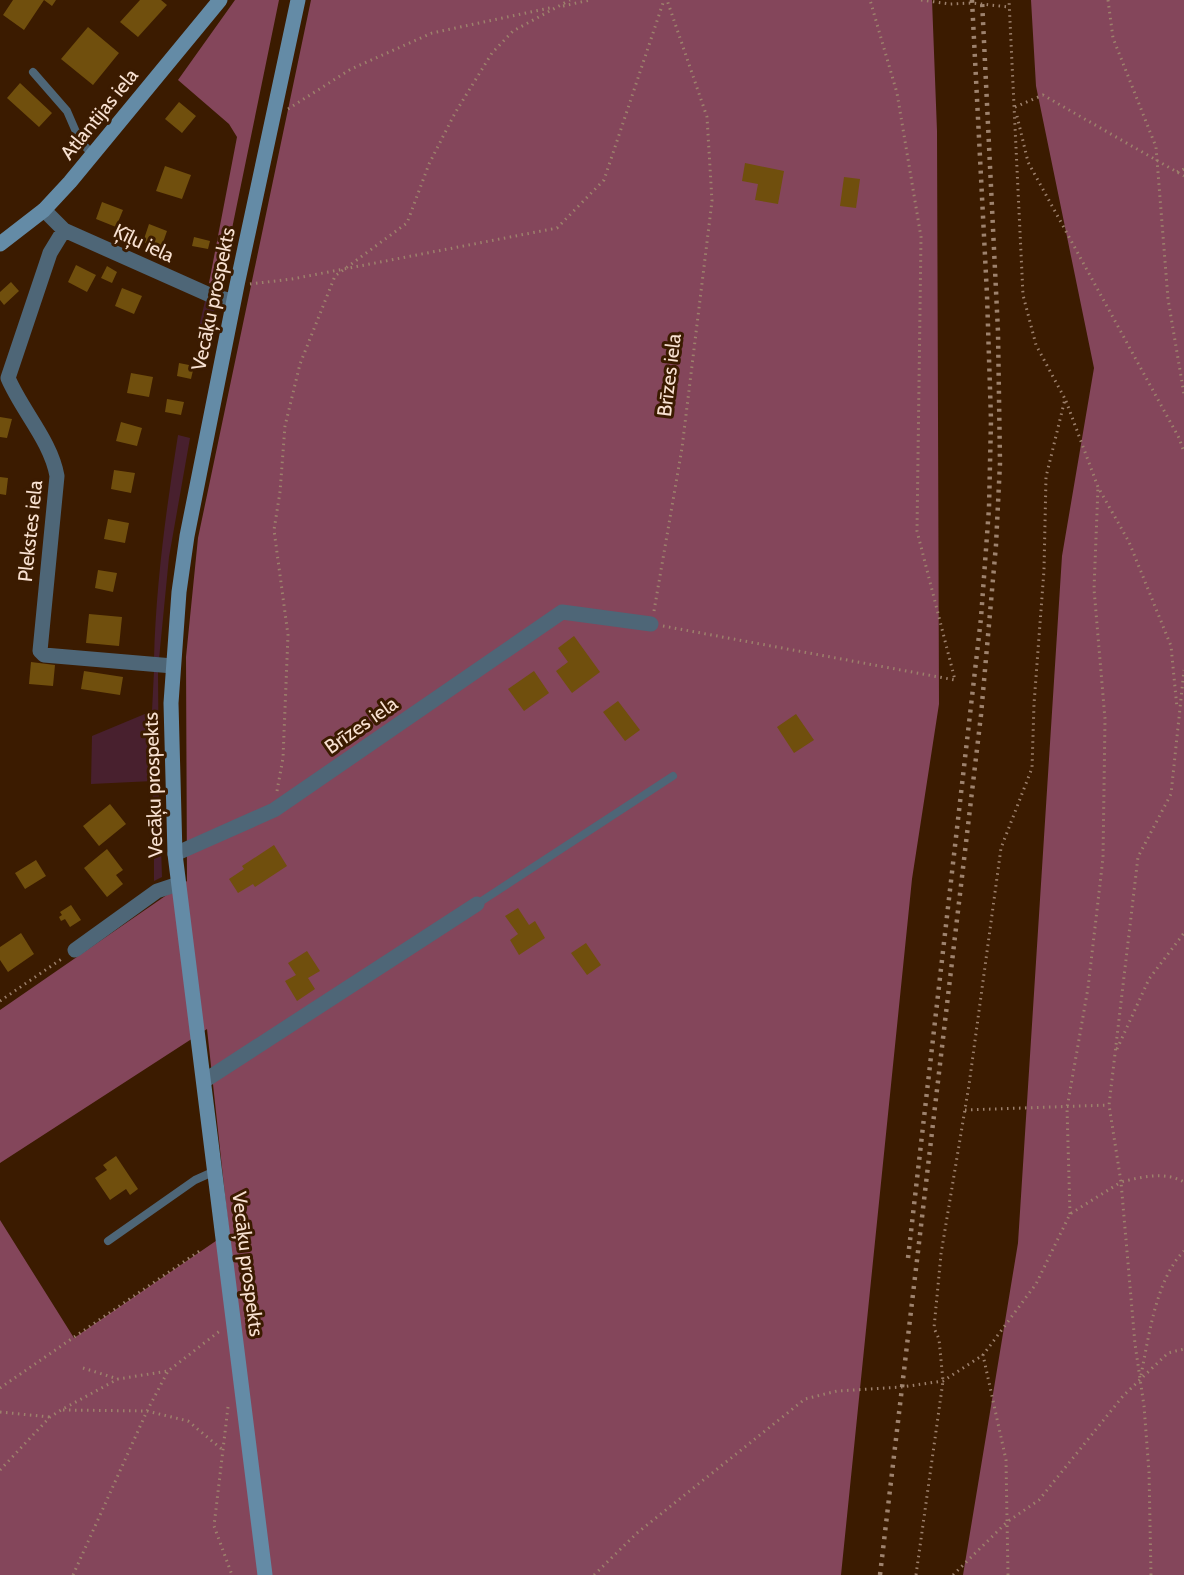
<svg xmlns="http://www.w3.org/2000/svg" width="1184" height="1575" viewBox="0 0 1184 1575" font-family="Cabin,sans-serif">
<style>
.green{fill:#48202e}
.forest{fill:#84465b}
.building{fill:#704f0d}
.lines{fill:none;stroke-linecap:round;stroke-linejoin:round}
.path{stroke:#9d816c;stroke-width:3;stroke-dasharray:1.5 4.5;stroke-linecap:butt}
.lane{stroke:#4e6677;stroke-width:8}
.street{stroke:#4e6677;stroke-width:15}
.secondary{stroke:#648ba6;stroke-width:15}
.rail{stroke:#9e836e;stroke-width:4.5;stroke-dasharray:3 6;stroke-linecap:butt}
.labels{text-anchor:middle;stroke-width:6;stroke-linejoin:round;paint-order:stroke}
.street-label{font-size:20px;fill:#f8e1d1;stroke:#3b1b00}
</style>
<rect width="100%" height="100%" fill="#3b1b00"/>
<path class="green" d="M205,301L216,303L207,342L196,340Z
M178,435L190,438L169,557L159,659H154C156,584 166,510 178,435Z
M154,671H158L159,799H153V781L91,784L92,736L152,711Z
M154,815H160L162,877L154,881Z"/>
<path class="forest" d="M235,0H279L220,287L209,283L237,137L229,124L178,80Z
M311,0H932L937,131L939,704L912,879L841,1575H0V1220L74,1338L229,1232L207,1029L0,1163V1010L187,881L186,657L198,538Z
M1031,0H1184V1575H963L1018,1243L1062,556L1094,368L1036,86Z"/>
<path class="building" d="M13,0H56L52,6L44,0L24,30L3,15Z
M140,0H161L167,5L138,37L120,22Z
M88,27L119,53L93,85L61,59Z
M20,83L52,113L39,127L7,98Z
M179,102L196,116L182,133L165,119Z
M745,163L784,171L778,204L755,200L758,184L742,181Z
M165,166L191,175L182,199L156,191Z
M844,177L860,179L856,208L840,206Z
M102,202L123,210L116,227L96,219Z
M149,224L167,231L161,248L143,242Z
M194,237L210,241L208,249L192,246Z
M76,265L96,275L87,292L68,282Z
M107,266L117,272L112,283L101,278Z
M11,282L19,291L4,305L0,300V292Z
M122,288L142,296L134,314L115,306Z
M179,363L194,366L191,379L177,376Z
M131,373L153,377L149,397L127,393Z
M167,399L184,402L181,415L165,412Z
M0,417L12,419L7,438L0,437Z
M121,422L142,428L137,446L116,441Z
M114,470L135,473L131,493L111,489Z
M0,477L8,478L6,495L0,494Z
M108,519L129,523L125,543L104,539Z
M98,570L117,573L113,592L95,588Z
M89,614L122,617L119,646L86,643Z
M574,636L600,672L572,693L556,671L568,662L558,648Z
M31,662L55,665L53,686L29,684Z
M84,671L123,677L120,695L81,689Z
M534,671L549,693L524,711L508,689Z
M618,701L640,730L625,741L603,712Z
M796,714L814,740L794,753L777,727Z
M110,804L126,824L99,846L83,826Z
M274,845L287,866L255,887L253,884L238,893L229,879L244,869L242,866Z
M107,849L123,870L116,875L123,884L107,897L84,868Z
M36,860L46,876L25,889L15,873Z
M71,905L81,920L70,927L65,919L61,921L59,917L62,915L60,912Z
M518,908L529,925L535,921L545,938L519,955L510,940L518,934L505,916Z
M21,933L34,954L8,972L0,960V947Z
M586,943L601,965L587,975L571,953Z
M307,951L320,971L308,978L315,989L297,1001L285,981L296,975L288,963Z
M116,1156L138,1189L130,1195L126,1189L110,1200L95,1178L107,1170L103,1165Z"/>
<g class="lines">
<path class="path" d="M921,0L950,4L972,3L1009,7
M1108,0L1113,38L1156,147L1168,299L1184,394
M563,6L590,0
M1015,107L1043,95L1184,176
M288,109L351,69L432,33L554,7
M1017,116L1028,162L1179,438L1184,452
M1177,172L1184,169
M250,284L292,279L557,228L604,180L664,0
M1066,401L1098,487L1129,542L1171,646L1177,708
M654,611L682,448L712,201L707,117L667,0
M663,626L955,680L917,531L921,237L897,93L870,0
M277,791L283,758L288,635L274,530L280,492L285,426L300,364L335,276L407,223L429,164L455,113L492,53L513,31L570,0
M0,1001L63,958
M1117,1049L1149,979L1184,933
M965,1110L1109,1105
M1070,1214L1067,1108L1088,988L1103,858L1105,719L1094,589L1098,487
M83,1368L118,1379
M1141,1375C1149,1336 1156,1279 1184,1251
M0,1388L201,1250
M228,1407L214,1526L232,1575
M63,1410L147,1411L188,1421L224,1451
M0,1412L50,1417
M0,1470L50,1417L61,1410L118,1379L168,1371L221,1330
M73,1575L147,1411L168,1371
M594,1575L637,1533L805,1399L837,1391L902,1387L943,1381L983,1355
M916,1575L943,1381L939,1339L934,1328L941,1254L969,1085L1001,848L1032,768L1034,704L1044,570L1046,477L1065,399L1036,345L1023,295L1009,0
M953,1575L1007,1522L1039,1500L1123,1396L1168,1353L1184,1349
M1008,1575L1006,1460L983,1355L1036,1284L1070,1214L1121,1182L1109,1105L1138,857L1171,794L1184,670
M1151,1575L1149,1472L1144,1406L1135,1344L1121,1182C1141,1177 1165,1171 1184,1182"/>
<path class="lane" d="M33,72L67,111L80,141L93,155
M477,904L673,776
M108,1241L195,1180L215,1171"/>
<path class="street" d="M44,210L64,230L212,296L233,301
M64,230L50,253L8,378C22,411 51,441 57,476L40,651L44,655L173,666
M175,854L274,810L562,612L651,624
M75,950L157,891L178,884
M204,1081L477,904"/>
<path class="secondary" d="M0,244L44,210L70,182L220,0
M265,1575L175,854L171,703L179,592L187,536L237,285L298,0"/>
<path class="rail" d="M908,1258L981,618L989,508L991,420L987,295L972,0
M880,1575L981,715L996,545L1000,463L998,332L982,0"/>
</g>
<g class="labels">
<g class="street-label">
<text transform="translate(99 114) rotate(-51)" y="7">Atlantijas iela</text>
<text transform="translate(144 243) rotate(25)" y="7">Ķīļu iela</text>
<text transform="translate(213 299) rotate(-78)" y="7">Vecāķu prospekts</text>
<text transform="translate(669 375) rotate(-83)" y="7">Brīzes iela</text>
<text transform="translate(30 531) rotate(-84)" y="7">Plekstes iela</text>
<text transform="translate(361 725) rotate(-35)" y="7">Brīzes iela</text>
<text transform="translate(153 785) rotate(-92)" y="7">Vecāķu prospekts</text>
<text transform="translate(248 1264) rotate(83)" y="7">Vecāķu prospekts</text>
</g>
</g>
</svg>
